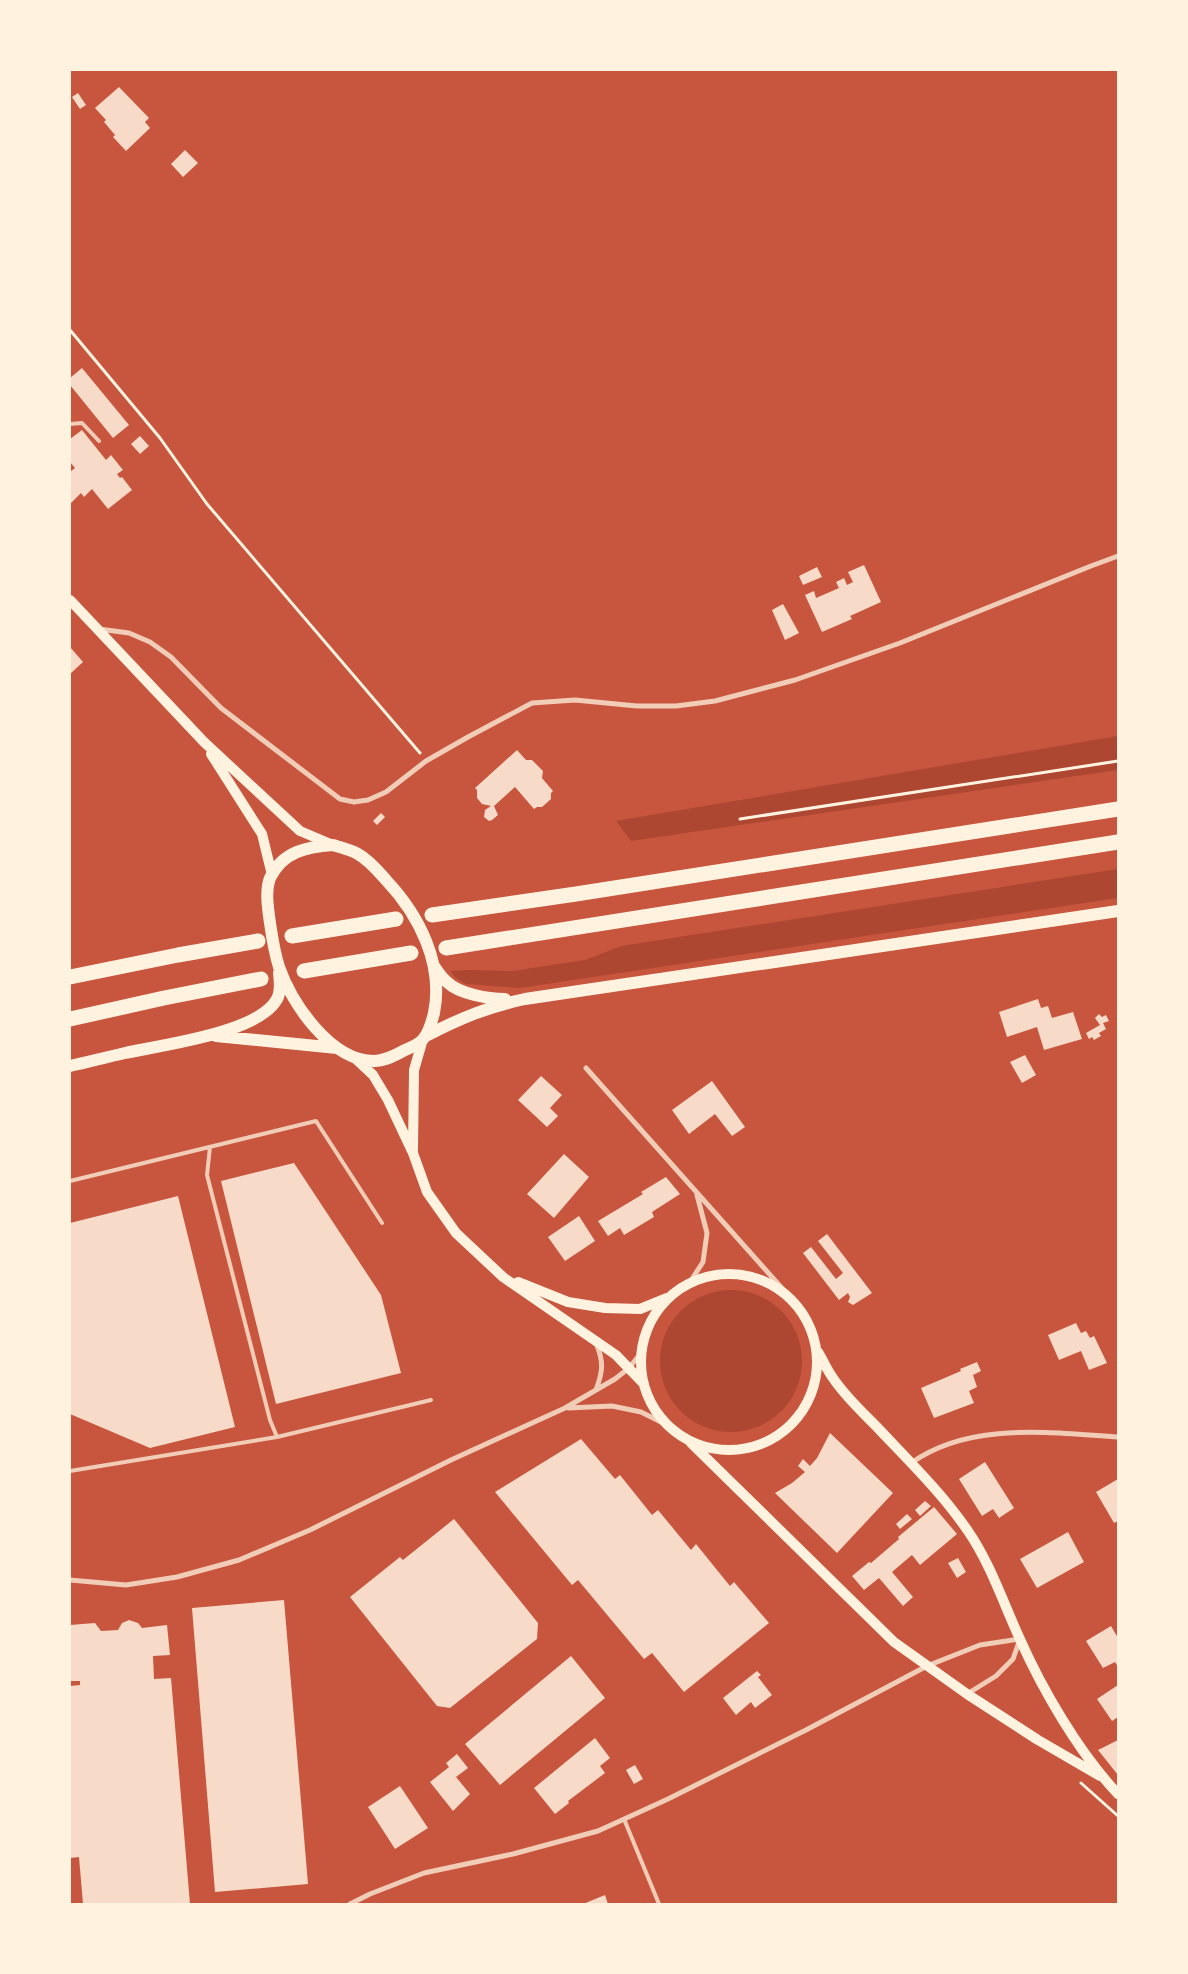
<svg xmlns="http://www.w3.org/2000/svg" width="1188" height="1974" viewBox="0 0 1188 1974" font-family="Raleway,sans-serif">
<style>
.green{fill:#ae4732}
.building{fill:#f7dbc8}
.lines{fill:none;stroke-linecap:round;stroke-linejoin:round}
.path{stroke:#fff3e0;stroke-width:3}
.service{stroke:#f1ccb7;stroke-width:4}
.minor{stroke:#f1ccb7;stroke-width:5}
.secondary{stroke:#fff3e0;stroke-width:10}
.primary{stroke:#fff3e0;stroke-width:12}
.motorway{stroke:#fff3e0;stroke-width:15}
</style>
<rect width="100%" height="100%" fill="#c8553d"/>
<path class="green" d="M1118,736V770L631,841L616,821Z
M1118,869V898L520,988L466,984L456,978L450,971L468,970L513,971L585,960L621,946Z
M660 1361a71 71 0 1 1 142 0a71 71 0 1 1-142 0Z"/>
<path class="building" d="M119,87L149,118L145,122L150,128L126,151L113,137L115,135L104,122L106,120L95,108Z
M78,93L86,105L80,109L72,97Z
M185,150L198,163L183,177L171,164Z
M82,368L129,425L113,438L70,385V378Z
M82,430L106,460L111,455L123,470L117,474L120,478L122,477L132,490L108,509L92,489L84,497L81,493L70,504V472L75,468L70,462V439Z
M140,436L149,446L140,454L131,444Z
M864,565L881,602L850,616L852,619L822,632L805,595L814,591L816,598L839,588L836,582L844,578L847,585L853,582L848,572Z
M817,567L822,577L803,585L799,576Z
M783,604L799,633L785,640L772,610Z
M70,647L83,662L70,674Z
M517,750L526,760H532L543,771L542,778L553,791L551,793V799L542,807H537L534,809L515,787L494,806L498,815L492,820L489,821L484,817L485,810L491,806L482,804L477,798V790L475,788Z
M381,813L385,817L377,825L373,821Z
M1038,999L1041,1008L1048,1006L1052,1018L1073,1012L1082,1039L1044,1050L1037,1027L1007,1037L999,1012Z
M1099,1014L1102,1017L1106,1015L1109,1021L1103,1023L1106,1029L1099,1033L1101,1036L1094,1040L1092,1037L1089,1039L1086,1033L1100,1025L1095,1018Z
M1025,1055L1036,1075L1022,1083L1010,1062Z
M541,1076L562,1095L550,1108L558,1116L547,1127L518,1100Z
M712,1081L745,1127L732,1136L715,1114L689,1134L672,1110Z
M564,1154L589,1177L554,1218L527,1194Z
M294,1163L381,1295L401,1373L276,1404L221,1181Z
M666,1177L680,1194L652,1212L654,1217L624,1235L620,1228L608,1236L598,1221L643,1194L641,1192Z
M178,1196L235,1427L150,1448L70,1414V1223Z
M579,1216L595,1241L565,1261L548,1237Z
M827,1234L872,1293L853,1305L848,1302L850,1297L848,1293L839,1300L803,1253L811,1247L836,1279L843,1273L818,1241Z
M1076,1323L1081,1333L1086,1331L1090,1338L1094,1336L1107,1363L1089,1370L1081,1351L1059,1360L1048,1335Z
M977,1362L981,1371L973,1375L977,1387L969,1391L974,1403L934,1418L921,1388L961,1371L960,1369Z
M830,1433L893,1493L837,1553L775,1493L792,1483L805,1472L798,1466L803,1459L810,1466L817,1458Z
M581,1439L615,1479L620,1475L652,1515L658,1510L691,1550L696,1544L730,1586L734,1582L769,1623L684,1692L652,1653L644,1659L578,1580L572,1585L495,1492Z
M985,1462L1014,1508L999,1518L993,1509L982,1516L959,1479Z
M1118,1479V1521L1114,1523L1096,1492Z
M925,1501L931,1506L920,1516L915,1510Z
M934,1507L957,1534L920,1565L912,1555L892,1572L913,1597L903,1606L879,1578L864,1590L852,1576L869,1562L871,1563L899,1539L898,1537Z
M907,1514L912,1519L900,1529L896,1524Z
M454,1519L538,1623L537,1639L450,1708L437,1706L350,1597L400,1557L403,1560Z
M1068,1532L1084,1562L1037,1588L1020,1559Z
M958,1558L966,1572L957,1578L948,1563Z
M284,1600L308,1884L215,1892L192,1608Z
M129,1620L138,1623L142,1628L167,1625L170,1655L153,1656L154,1679L171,1678L190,1904H83L79,1857L70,1858V1686L80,1685V1681H70V1625L95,1623L101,1631L118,1630L122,1623Z
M1111,1626L1118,1638V1667L1115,1662L1103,1668L1086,1641Z
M571,1656L605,1698L500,1785L465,1744Z
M757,1671L761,1675L758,1677L772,1695L755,1708L751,1702L736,1715L723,1698Z
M1118,1685V1717L1112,1721L1097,1699Z
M595,1738L610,1758L600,1766L605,1773L568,1801L569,1803L555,1814L534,1788Z
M1118,1740V1775L1098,1750Z
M457,1754L468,1768L456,1777L470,1794L453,1811L430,1782L449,1767L446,1763Z
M635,1765L643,1779L634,1784L626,1770Z
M400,1786L428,1828L395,1849L368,1807Z
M605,1895L608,1904H583Z"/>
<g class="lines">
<path class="path" d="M70,330L160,438L207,504L420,753
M740,819L1118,761
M1081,1783L1118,1816"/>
<path class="service" d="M70,424L82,423L99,441
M210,1147L207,1175L270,1420L277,1437L431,1400
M70,1181L316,1121L382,1223
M70,1471L277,1437
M624,1819L659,1904"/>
<path class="minor" d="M99,629L129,633L150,642L171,657L221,708L340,799L354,802L368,800L386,792L426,761L468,737L532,703L575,700L637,706H676L715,701L795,680L900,643L1091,566L1118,556
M586,1068L788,1295
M690,1282L703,1262L707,1233L697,1195
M596,1343C604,1362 603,1371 596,1390
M568,1408L612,1406L641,1412L669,1426
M911,1463C970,1421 1050,1433 1118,1437
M70,1580L126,1585L177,1577L239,1560L310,1530L451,1460L565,1408L615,1379L629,1368L641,1353
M350,1904L370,1894L424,1873L513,1854L598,1831L668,1799L806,1730L927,1666L980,1645L1020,1639L1013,1659L996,1676L967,1694"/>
<path class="secondary" d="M70,600L204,742L300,831L333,845
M211,754L262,834L272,875
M356,1059L373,1075L388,1100L413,1153L427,1192L456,1233L503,1277L616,1355L644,1384
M413,1150L414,1070L423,1039
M641 1362a88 88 0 1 1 176 0a88 88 0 1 1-176 0Z
M518,1282L568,1302L605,1308L640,1309L667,1298
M818,1352C823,1360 827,1370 833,1378C845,1396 861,1411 876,1426C908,1460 942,1493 968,1531C990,1563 1003,1602 1019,1637C1042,1689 1079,1753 1118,1794
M691,1443L894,1642L967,1694L1038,1740L1100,1776"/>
<path class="primary" d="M333,845C342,848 351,850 358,854C369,860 378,871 386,880C419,915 444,964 434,1013C432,1021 429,1032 424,1038C420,1044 412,1047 405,1050C396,1055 385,1061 374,1061C331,1061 292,1004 279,967C275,954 272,937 270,923C268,909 265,891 270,878C283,851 307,847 333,845Z
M434,966C438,972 442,978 447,982C459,994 489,999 505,999
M216,1036L337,1048
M426,1036C461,1018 487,1007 525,999L1118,911
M70,1066C88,1062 107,1057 125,1053C161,1045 259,1033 277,999C281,992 280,981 279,973"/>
<path class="motorway" d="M432,915L576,894L1118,809
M292,936L396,919
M446,948L1118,842
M304,971L411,953
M70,977L178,955L258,941
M70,1019L164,998L261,979"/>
</g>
<rect width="1188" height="1974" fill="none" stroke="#fff3e0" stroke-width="142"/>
</svg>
